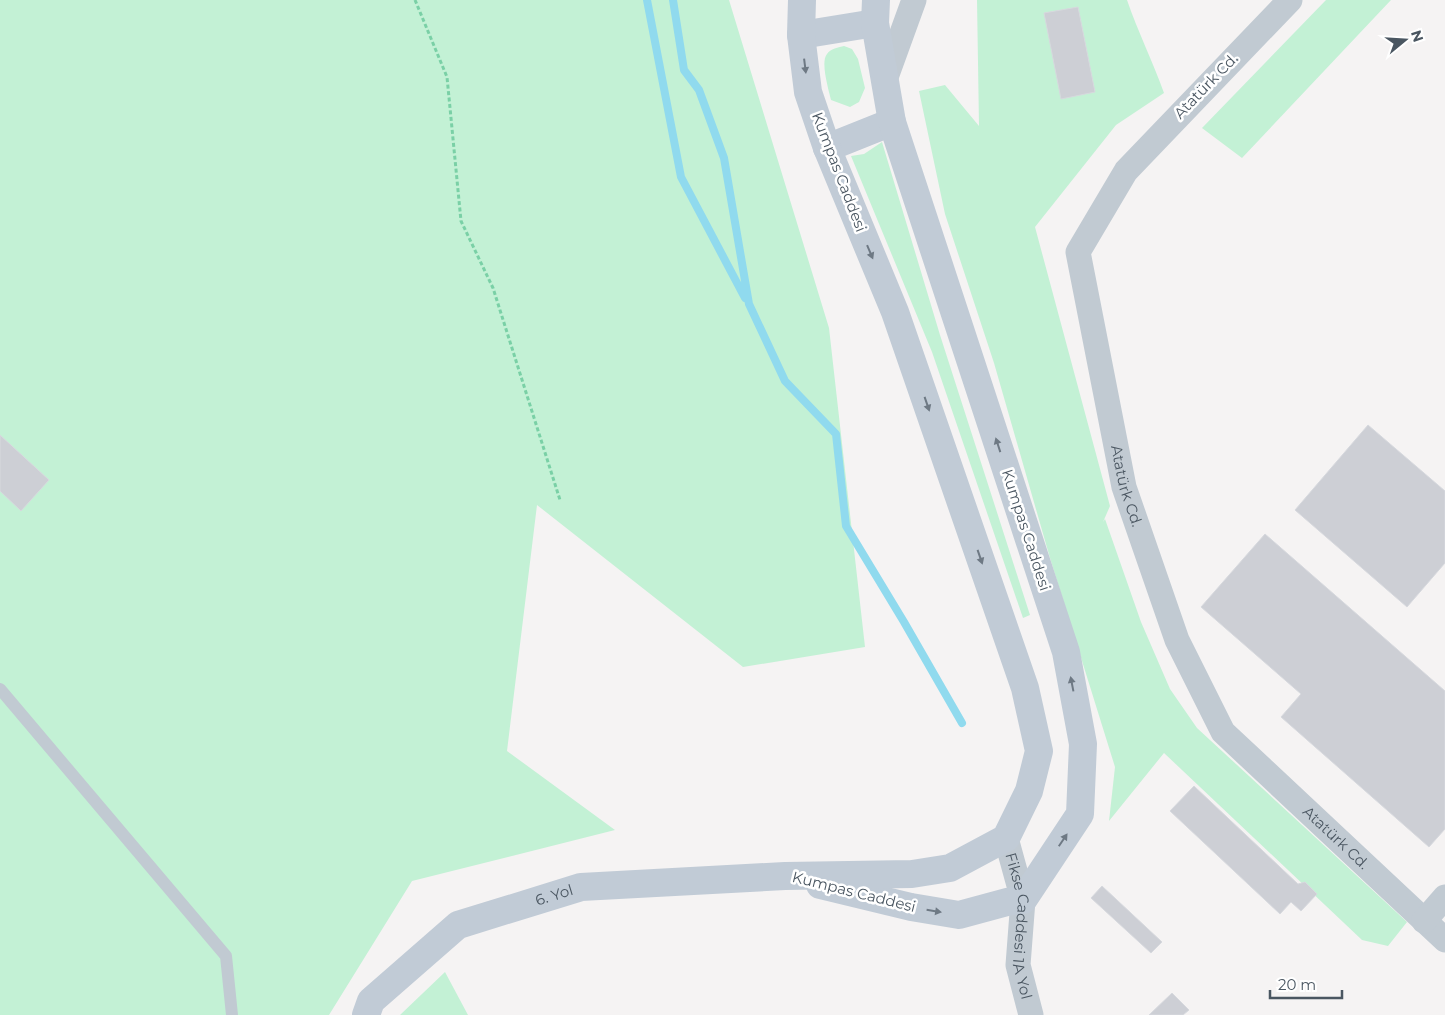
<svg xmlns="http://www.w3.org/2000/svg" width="1445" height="1015" viewBox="0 0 1445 1015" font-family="Montserrat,sans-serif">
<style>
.green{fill:#c3f1d5}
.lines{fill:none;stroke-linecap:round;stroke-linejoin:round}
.stream{stroke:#90daee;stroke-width:8}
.building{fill:#cdcfd5;stroke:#d7d9de}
.path{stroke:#7ad0a6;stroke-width:3;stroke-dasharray:4 2.5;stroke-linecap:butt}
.lane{stroke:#c1cad2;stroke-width:12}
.street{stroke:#c1cad2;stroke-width:25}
.secondary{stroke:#c1cbd6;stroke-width:28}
.oneway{fill:#6e7984}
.labels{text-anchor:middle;stroke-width:5;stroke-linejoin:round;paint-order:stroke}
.street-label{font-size:15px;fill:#4a5661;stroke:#fff}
</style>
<rect width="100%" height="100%" fill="#f5f3f3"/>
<path class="green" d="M0,0H729L829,328L865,647L743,667L537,505L507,751L615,830L412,881L329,1015H0Z
M977,0H1127C1138,32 1153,62 1164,93L1116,125L1035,227L1110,506L1103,522L1105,519L1141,622L1170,689L1197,728L1407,922L1388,946L1362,940L1164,753L1109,821L1115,767L1050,558L994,363L945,214L919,91L945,85L979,126Z
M1326,0H1391L1242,158L1202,128Z
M844,46L852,49L858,59L865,88L859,102L850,107L831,100C829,91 820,62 827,54C830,49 839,47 844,46Z
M882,142L940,335L1030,615L1023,618L932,352L851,156L864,154Z
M445,972L468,1015H400Z"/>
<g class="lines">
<path class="stream" d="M647,0L681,177L745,298
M673,0L684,70L699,90L724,158L749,304L785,381L836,434L846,526L904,622L962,723"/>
</g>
<path class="building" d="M1078,7L1095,92L1061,99L1044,13Z
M1368,425L1445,491V563L1407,607L1295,510Z
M0,435L49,480L21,511L0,491Z
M1265,534L1445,691V829L1429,847L1281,717L1301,694L1201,607Z
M1194,786L1298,884L1305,882L1317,894L1301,911L1291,902L1280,914L1170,811Z
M1102,886L1162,942L1151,953L1091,898Z
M1172,993L1189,1010L1183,1015H1149Z"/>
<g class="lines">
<path class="path" d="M415,0L447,77L461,221L493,288L560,500"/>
<path class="lane" d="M0,689L226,956L232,1015"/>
<g class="street">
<path id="s1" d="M1290,0L1126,171L1078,252L1124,487L1177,640L1223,732L1445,940"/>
<path d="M885,80L914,0"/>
<path id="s2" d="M1006,838L1023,900L1018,965L1031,1015"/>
<path d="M1424,921L1445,897"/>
</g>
<g class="secondary">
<path d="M801,35L875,23"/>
<path d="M827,148L892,122"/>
<path d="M820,885L911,907L959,915L1007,902L1023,900L1080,814L1083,744L1066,652L892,122L875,23L876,0"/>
<path id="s3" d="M366,1015L371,1001L458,925L581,887L785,876L912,874L950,868L1006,838L1029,791L1039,751L1025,688L895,312L827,148L808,92L801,35L802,0"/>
</g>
</g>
<defs><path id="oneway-solid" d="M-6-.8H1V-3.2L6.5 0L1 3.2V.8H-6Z" transform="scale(1.25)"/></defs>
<g class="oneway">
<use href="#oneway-solid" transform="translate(805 66) rotate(83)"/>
<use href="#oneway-solid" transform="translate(870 252) rotate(67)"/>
<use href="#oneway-solid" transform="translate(927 404) rotate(71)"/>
<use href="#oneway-solid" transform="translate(998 445) rotate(-108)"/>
<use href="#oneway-solid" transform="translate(980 557) rotate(71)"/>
<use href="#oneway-solid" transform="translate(1072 684) rotate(-101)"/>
<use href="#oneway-solid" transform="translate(1063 840) rotate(-56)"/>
<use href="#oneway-solid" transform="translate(934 911) rotate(9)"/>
</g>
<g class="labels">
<g class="street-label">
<text transform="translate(1206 86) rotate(-46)" y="5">Atatürk Cd.</text>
<text transform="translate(839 172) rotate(69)" y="5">Kumpas Caddesi</text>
<text dy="5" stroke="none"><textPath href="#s1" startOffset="570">Atatürk Cd.</textPath></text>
<text transform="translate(1026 530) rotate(72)" y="5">Kumpas Caddesi</text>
<text dy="5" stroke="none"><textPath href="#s1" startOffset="990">Atatürk Cd.</textPath></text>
<text transform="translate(854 892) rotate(14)" y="5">Kumpas Caddesi</text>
<text dy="5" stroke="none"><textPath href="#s3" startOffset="231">6. Yol</textPath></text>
<text dy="5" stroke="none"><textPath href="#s2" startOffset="90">Fikse Caddesi 1A Yol</textPath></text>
</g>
</g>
<g transform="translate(1405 40) rotate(72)" stroke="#ffffff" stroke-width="4" paint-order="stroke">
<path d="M0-4L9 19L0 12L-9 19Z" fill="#4a5661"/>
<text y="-8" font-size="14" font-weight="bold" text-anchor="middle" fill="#4a5661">N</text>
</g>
<path d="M1270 990v8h72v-8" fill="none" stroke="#4a5661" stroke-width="2.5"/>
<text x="1278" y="990" font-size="15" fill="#4a5661" stroke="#ffffff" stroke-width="4" paint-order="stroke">20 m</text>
</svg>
